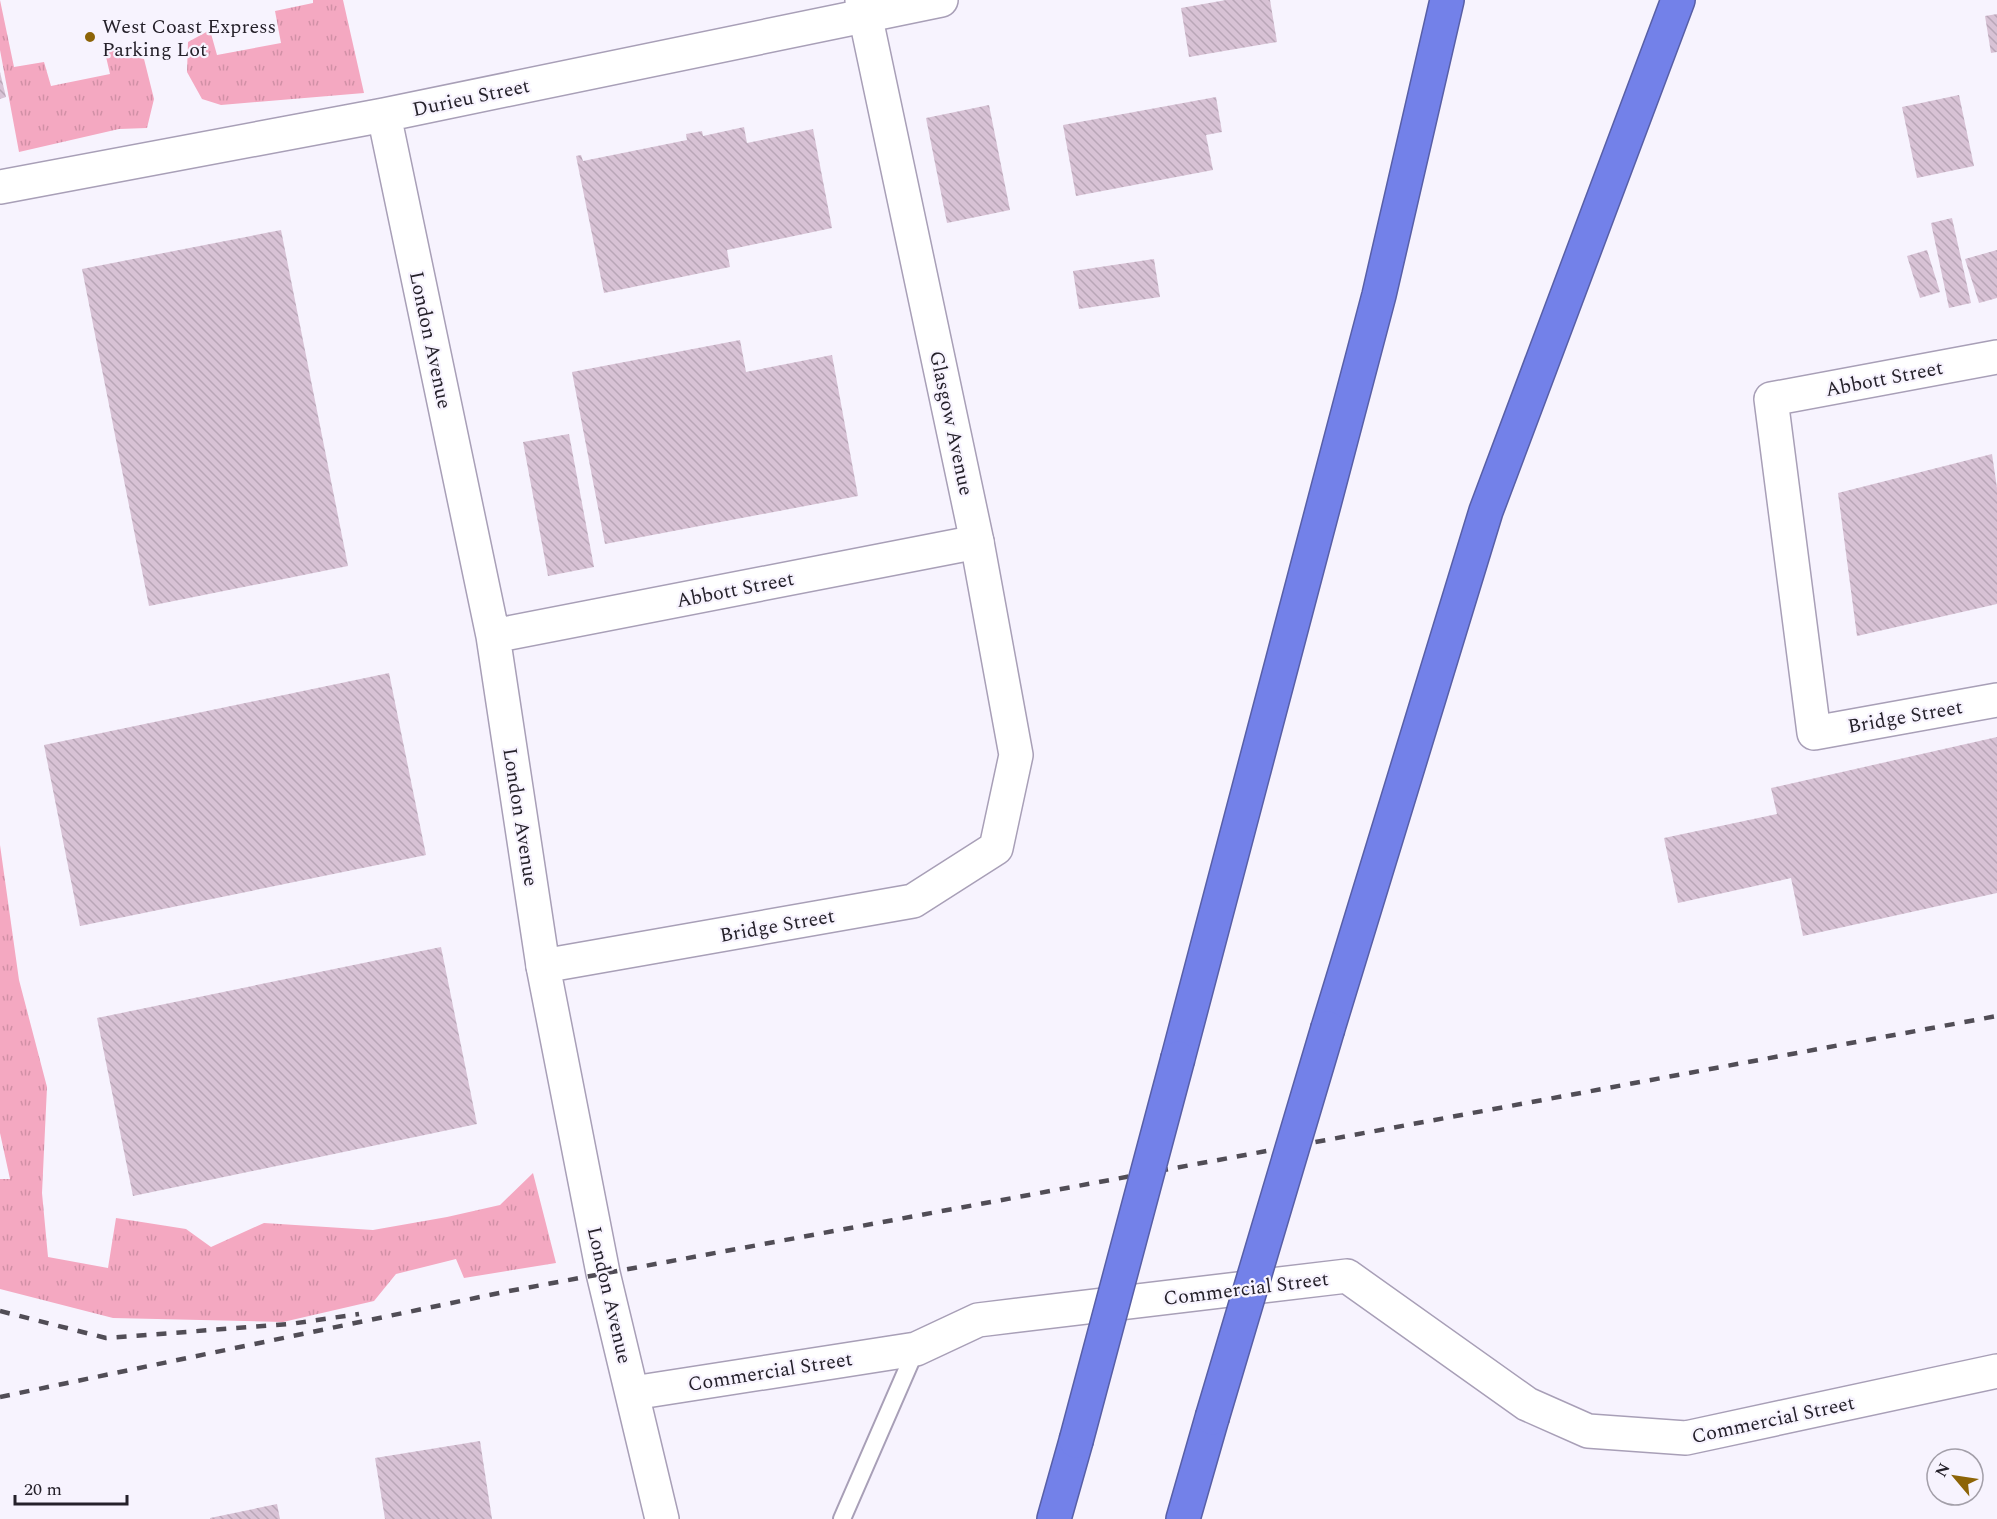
<svg xmlns="http://www.w3.org/2000/svg" width="1997" height="1519" viewBox="0 0 1997 1519" font-family="Spectral,serif">
<style>
.grass{fill:url(#grass-tufts)}
.building{fill:url(#building-back-hatch)}
.lines{fill:none;stroke-linecap:round;stroke-linejoin:round}
.lane-casing{stroke:#a89fb7;stroke-width:20}
.street-casing{stroke:#a89fb7;stroke-width:36}
.secondary-casing{stroke:#a89fb7;stroke-width:36}
.highway-casing{stroke:#585fa6;stroke-width:36}
.lane{stroke:#fff;stroke-width:16}
.street{stroke:#fff;stroke-width:33}
.secondary{stroke:#fff;stroke-width:33}
.highway{stroke:#7381e9;stroke-width:33}
.rail{stroke:#514d56;stroke-width:4.5;stroke-dasharray:10 10;stroke-linecap:butt}
.highway-bridge-casing{stroke:#585fa6;stroke-width:36;stroke-linecap:butt}
.highway-bridge{stroke:#7381e9;stroke-width:33}
.poi-dot{fill:#8d6407;stroke:#f7f3fe;stroke-width:2}
.labels{text-anchor:middle;stroke-width:4.5;stroke-linejoin:round;paint-order:stroke}
.poi-label{font-size:20px;fill:#25212a;stroke:#f7f3fe;text-anchor:start}
.street-label{font-size:20px;fill:#25212a;stroke:#f7f3fe}
</style>
<defs>
<pattern id="grass-tufts" width="24" height="20" patternUnits="userSpaceOnUse" patternTransform="scale(1.5)"><rect width="24" height="20" fill="#f4a8c1"/><path d="M3 7l-1-3M5 7V3M7 7l1-3M15 17l-1-3M17 17v-4M19 17l1-3" fill="none" stroke="#d190a6"/></pattern>
<pattern id="building-back-hatch" width="6" height="6" patternUnits="userSpaceOnUse" patternTransform="scale(1.5)"><rect width="6" height="6" fill="#d8c2d5"/><path d="M-1 5l2 2M0 0l6 6M5-1l2 2" fill="none" stroke="#b9a6b7"/></pattern>
</defs>
<rect width="100%" height="100%" fill="#f7f3fe"/>
<path class="grass" d="M0,0L14,67L44,62L51,86L110,74L104,48L144,59L154,99L147,128L119,129L19,152L0,50Z
M313,0H343L364,93L221,105L202,99L187,72L188,42L210,30L217,55L281,43L275,11L313,3Z
M0,845L19,980L47,1087L42,1193L48,1257L108,1268L116,1218L186,1229L211,1247L264,1223L373,1230L447,1217L500,1205L533,1173L556,1263L464,1278L456,1259L396,1274L374,1301L283,1322L113,1318L0,1289V1179H10L0,1133Z"/>
<path class="building" d="M1226,0H1270L1277,42L1189,57L1181,8Z
M1997,14V52L1991,53L1985,16Z
M0,72L6,97L0,99Z
M1959,95L1974,166L1917,178L1902,107Z
M1216,97L1222,132L1206,135L1213,170L1076,196L1063,125Z
M989,105L1010,210L947,223L926,118Z
M744,127L747,143L813,129L832,228L727,250L730,267L604,293L576,156L581,155L583,161L687,140L686,134L702,131L703,136Z
M1952,218L1971,303L1949,308L1931,223Z
M281,230L348,566L149,606L82,269Z
M1927,250L1940,292L1920,298L1907,256Z
M1997,250V298L1979,303L1965,259Z
M1154,259L1160,297L1079,309L1073,271Z
M740,340L746,372L832,355L858,496L605,544L572,372Z
M569,434L594,567L548,576L523,442Z
M1992,454L1997,488V604L1857,636L1838,493Z
M389,673L426,855L80,926L44,745Z
M1997,737V893L1803,936L1791,878L1678,903L1664,838L1777,814L1771,788Z
M441,947L477,1124L133,1196L97,1018Z
M480,1441L492,1519H385L375,1458Z
M277,1504L280,1519H210V1518Z"/>
<g class="lines">
<g class="lane-casing">
<path id="lane" d="M842,1519L916,1349"/>
</g>
<g class="street-casing">
<path id="street" d="M384,115L493,636L543,966
M0,187L384,115L941,0
M1997,357L1771,399L1814,733L1997,700
M493,636L977,542
M633,1393L916,1349L978,1320L1347,1276L1527,1404L1588,1431L1686,1438L1997,1371"/>
</g>
<g class="secondary-casing">
<path id="secondary" d="M662,1519L603,1273L543,966L913,901L996,848L1016,755L977,542L862,0"/>
</g>
<g class="highway-casing">
<path id="highway" d="M1328,1028L1486,511L1678,0
M1178,1058L1379,295L1447,0
M1054,1519L1076,1441
M1183,1519L1212,1418"/>
</g>
<use href="#lane" class="lane"/>
<use href="#street" class="street"/>
<use href="#secondary" class="secondary"/>
<use href="#highway" class="highway"/>
<path class="rail" d="M0,1311L106,1338L290,1324L359,1314
M0,1397L504,1292L1997,1016"/>
<g class="highway-bridge-casing">
<path id="highway-bridge" d="M1212,1418L1328,1028
M1076,1441L1178,1058"/>
</g>
<use href="#highway-bridge" class="highway-bridge"/>
</g>
<circle class="poi-dot" cx="90" cy="37" r="6"/>
<g class="labels">
<g class="poi-label">
<text x="102" y="33">West Coast Express<tspan x="102" dy="23">Parking Lot</tspan></text>
</g>
<g class="street-label">
<text transform="translate(471 97) rotate(-12)" y="7">Durieu Street</text>
<text transform="translate(431 340) rotate(78)" y="7">London Avenue</text>
<text transform="translate(1884 378) rotate(-11)" y="7">Abbott Street</text>
<text transform="translate(952 423) rotate(78)" y="7">Glasgow Avenue</text>
<text transform="translate(735 589) rotate(-11)" y="7">Abbott Street</text>
<text transform="translate(1905 716) rotate(-10)" y="7">Bridge Street</text>
<text transform="translate(521 817) rotate(81)" y="7">London Avenue</text>
<text transform="translate(777 925) rotate(-10)" y="7">Bridge Street</text>
<text transform="translate(1246 1288) rotate(-7)" y="7">Commercial Street</text>
<text transform="translate(610 1295) rotate(77)" y="7">London Avenue</text>
<text transform="translate(770 1371) rotate(-9)" y="7">Commercial Street</text>
<text transform="translate(1773 1419) rotate(-12)" y="7">Commercial Street</text>
</g>
</g>
<g transform="translate(1955 1477) rotate(299)"><circle r="28" fill="#f7f3fe" stroke="#a39fa9" stroke-width="1.5"/>
<path d="M0-4.5L10 22L0 15L-10 22Z" fill="#8d6407"/>
<text y="-9" font-size="16" font-weight="bold" text-anchor="middle" fill="#25212a">N</text>
</g>
<path d="M15 1495v9h112v-9" fill="none" stroke="#25212a" stroke-width="3"/>
<text x="24" y="1495" font-size="18" fill="#25212a" stroke="#f7f3fe" stroke-width="4.5" paint-order="stroke">20 m</text>
</svg>
